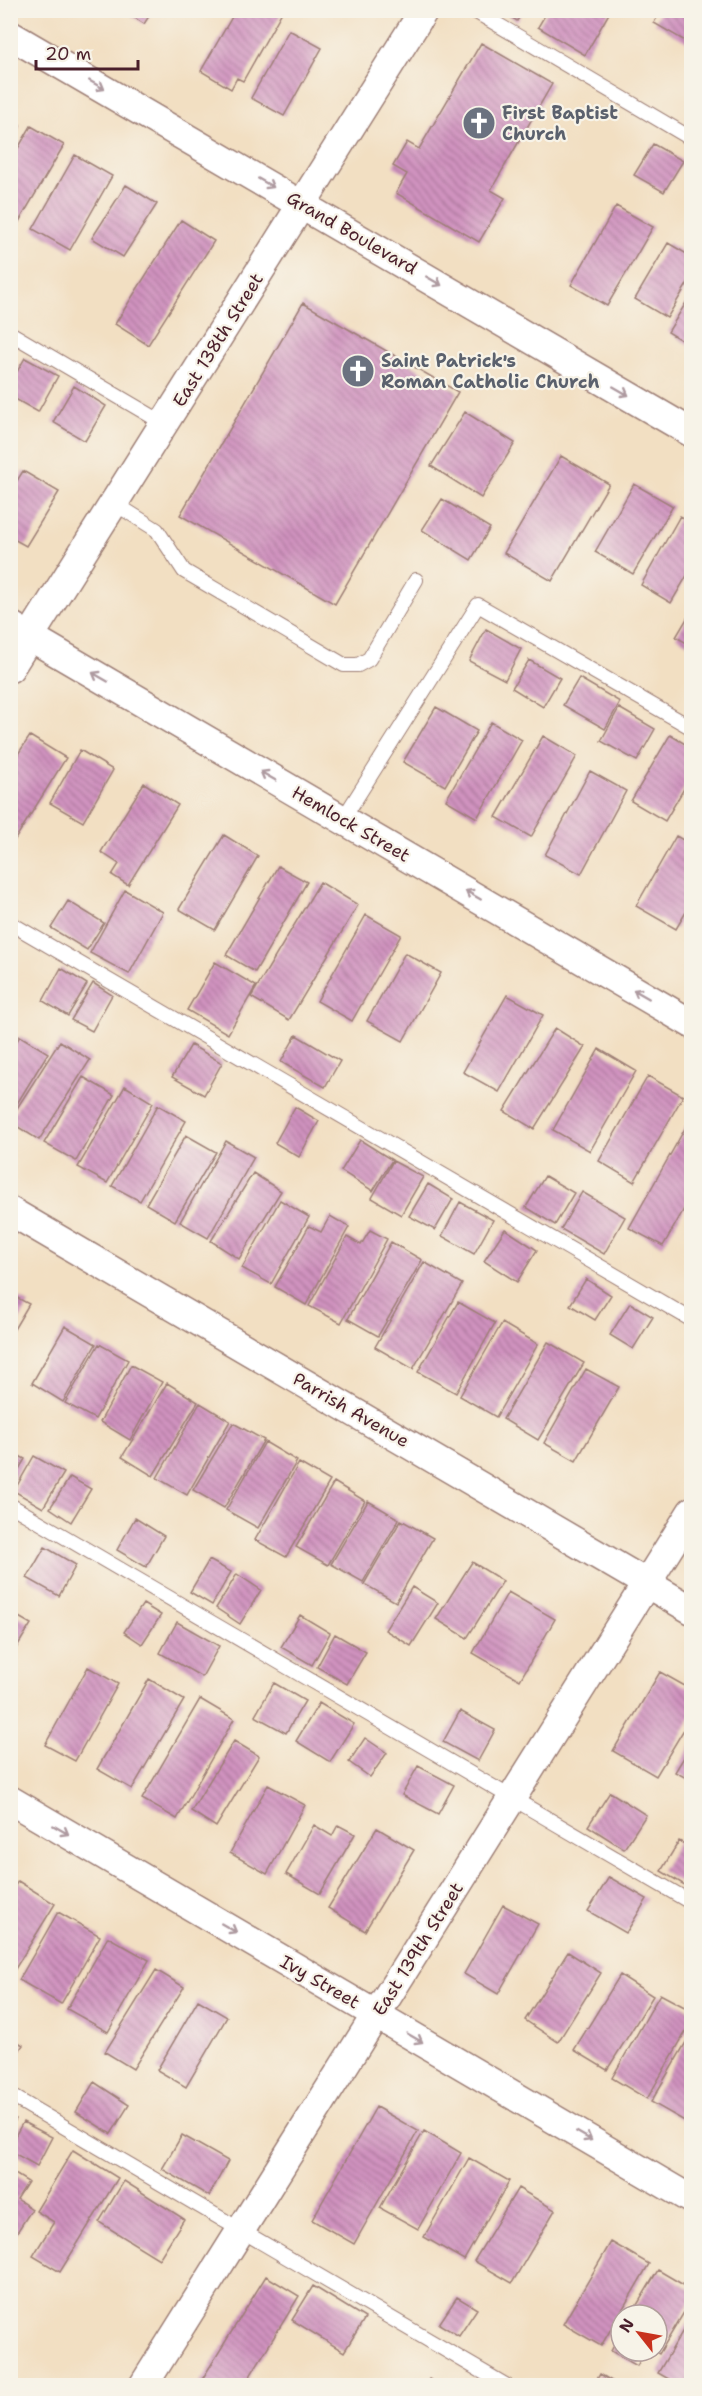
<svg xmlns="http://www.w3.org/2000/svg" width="702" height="2396" viewBox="0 0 702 2396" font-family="'Shantell Sans',sans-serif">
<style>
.building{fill:url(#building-back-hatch)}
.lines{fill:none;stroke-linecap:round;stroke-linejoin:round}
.lane-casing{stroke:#9e7f76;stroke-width:16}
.street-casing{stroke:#9e7f76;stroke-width:31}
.lane{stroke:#fff;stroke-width:14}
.street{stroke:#fff;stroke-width:28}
.oneway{stroke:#ae9aa0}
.labels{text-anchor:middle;stroke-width:4.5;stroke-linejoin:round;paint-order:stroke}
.worship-label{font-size:18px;font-weight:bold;fill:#5b616d;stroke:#f7f3e8;text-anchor:start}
.street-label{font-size:18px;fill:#4a1f2b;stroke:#f7f3e8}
</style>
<defs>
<pattern id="building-back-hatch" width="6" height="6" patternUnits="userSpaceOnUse" patternTransform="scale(1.5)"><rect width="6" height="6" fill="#d093bf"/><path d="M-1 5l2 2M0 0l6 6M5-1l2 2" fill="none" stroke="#ab779b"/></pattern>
</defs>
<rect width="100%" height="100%" fill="#f7f3e8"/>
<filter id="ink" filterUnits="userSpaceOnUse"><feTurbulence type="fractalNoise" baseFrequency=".0167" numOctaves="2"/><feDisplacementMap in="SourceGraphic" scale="12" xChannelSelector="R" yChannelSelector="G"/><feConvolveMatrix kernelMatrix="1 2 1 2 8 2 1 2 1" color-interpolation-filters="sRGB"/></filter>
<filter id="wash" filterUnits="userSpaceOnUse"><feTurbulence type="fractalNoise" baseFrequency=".008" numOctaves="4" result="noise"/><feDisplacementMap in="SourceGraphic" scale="24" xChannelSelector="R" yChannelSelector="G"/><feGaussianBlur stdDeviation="1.35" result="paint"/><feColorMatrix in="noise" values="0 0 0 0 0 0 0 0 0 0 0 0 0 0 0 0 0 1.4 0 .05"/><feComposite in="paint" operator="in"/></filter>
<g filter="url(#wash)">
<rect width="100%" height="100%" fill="#f2dfc2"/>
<g id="blocks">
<path class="building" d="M123,10H153L144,24Z
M236,10H283L243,81L237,78L231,89L201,71Z
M500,10H524L517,21Z
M548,10H611L585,55L538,27Z
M661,10H692V45L654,23Z
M289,30L322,48L284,116L251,98Z
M481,43L552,84L491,190L505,198L479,242L396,193L407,174L393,166L407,142L419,149Z
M10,121L20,126L10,142Z
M31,126L64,145L10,237V162Z
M653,144L683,161L664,192L634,175Z
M75,155L112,176L70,250L33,229Z
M126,185L157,204L123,257L92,238Z
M616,206L653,227L607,306L571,285Z
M181,220L214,241L148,345L115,324Z
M668,243L692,257V276L667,318L635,299Z
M692,293V347L668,332Z
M303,303L458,392L335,604L180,515Z
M25,358L58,376L38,412L10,396V384Z
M74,386L106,406L85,441L53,422Z
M465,412L515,443L481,498L431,466Z
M561,456L609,484L552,581L504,553Z
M23,471L59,492L26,546L10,537V492Z
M634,484L673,506L633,574L595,552Z
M442,499L490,528L471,560L422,530Z
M680,516L692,522V567L671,603L641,585Z
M692,610V646L676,637Z
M486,629L521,649L505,680L469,661Z
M529,660L560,678L543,707L512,688Z
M579,678L620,702L605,729L563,705Z
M436,707L477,731L445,786L403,762Z
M619,708L655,729L637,761L601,741Z
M491,722L522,740L477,818L446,800Z
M670,735L692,748V775L665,821L631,801Z
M30,736L66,758L14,841L10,839V766Z
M543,736L577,756L531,837L496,817Z
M80,750L113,770L83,822L50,803Z
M590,771L626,791L581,874L545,855Z
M144,783L178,805L128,885L112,875L119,864L101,852Z
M224,835L258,856L215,930L179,909Z
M676,836L692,845V902L676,929L636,906Z
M278,866L307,882L255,972L226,955Z
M320,882L358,905L289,1020L251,997Z
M125,890L163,912L129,974L90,953Z
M68,901L104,923L87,950L51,928Z
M366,915L401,935L352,1021L317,1001Z
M692,917V930L686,927Z
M405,953L441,973L403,1041L367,1021Z
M215,962L256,986L228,1034L187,1010Z
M61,968L87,984L68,1016L43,1001Z
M93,983L112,995L92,1031L71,1020Z
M507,995L543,1015L499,1092L463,1072Z
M555,1028L585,1047L534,1129L504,1111Z
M296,1035L340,1061L325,1087L281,1062Z
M20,1036L48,1053L10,1115V1052Z
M60,1041L90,1060L39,1140L10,1122V1119Z
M191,1045L222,1063L204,1095L172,1077Z
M599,1049L636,1071L590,1151L553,1130Z
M648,1076L683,1096L634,1182L599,1161Z
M83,1077L114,1095L76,1161L44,1143Z
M125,1086L153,1103L107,1183L78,1167Z
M158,1105L186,1121L140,1201L112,1186Z
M295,1107L319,1121L299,1157L275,1143Z
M692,1116V1195L663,1246L629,1228Z
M186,1135L216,1152L175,1221L146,1204Z
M360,1140L392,1160L373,1191L341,1171Z
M226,1141L254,1157L208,1238L180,1222Z
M393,1161L423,1177L401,1215L372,1198Z
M253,1173L281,1191L239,1259L211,1241Z
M545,1176L574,1193L555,1225L526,1207Z
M428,1184L453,1199L435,1230L409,1216Z
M582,1192L625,1217L604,1254L561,1229Z
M280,1200L309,1217L271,1284L242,1268Z
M460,1202L493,1220L474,1254L442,1236Z
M330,1216L349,1227L306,1305L275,1287L309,1226L321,1232Z
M505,1229L537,1250L517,1282L484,1261Z
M370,1230L387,1239L341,1323L309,1306L347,1237L361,1245Z
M391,1242L422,1260L378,1336L348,1319Z
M424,1262L462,1284L413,1369L375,1347Z
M586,1279L611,1295L595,1320L570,1305Z
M10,1294L29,1304L10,1336Z
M458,1302L495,1323L456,1393L418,1372Z
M630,1303L653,1317L633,1349L610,1335Z
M502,1323L538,1344L496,1417L460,1396Z
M65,1326L96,1344L63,1402L32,1383Z
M548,1342L584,1363L538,1440L503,1419Z
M99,1344L128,1360L95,1419L65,1403Z
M131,1365L162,1382L130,1440L100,1422Z
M586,1369L619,1387L576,1461L544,1443Z
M167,1383L198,1402L153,1476L122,1457Z
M200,1403L230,1421L187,1495L157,1478Z
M233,1423L264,1440L224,1508L193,1490Z
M265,1442L297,1461L258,1528L226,1510Z
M10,1451L25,1459L10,1484Z
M34,1456L64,1473L43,1508L14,1491Z
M299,1463L330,1481L286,1557L255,1540Z
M70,1477L91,1489L71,1522L50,1508Z
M334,1482L365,1501L328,1565L296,1547Z
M368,1501L399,1519L363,1582L331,1564Z
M135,1518L164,1536L146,1567L117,1550Z
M401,1520L433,1538L396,1602L364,1584Z
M45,1547L76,1565L59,1596L27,1578Z
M209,1560L231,1572L212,1605L190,1592Z
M472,1562L503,1581L467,1638L436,1619Z
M237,1574L261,1590L240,1624L216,1608Z
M412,1587L438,1603L411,1646L385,1630Z
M508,1592L555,1619L520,1680L473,1653Z
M143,1604L161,1615L142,1644L124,1632Z
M10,1612L31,1624L10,1658Z
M300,1615L330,1633L312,1665L281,1647Z
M177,1622L219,1646L202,1677L160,1653Z
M335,1634L366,1652L347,1684L317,1667Z
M88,1667L118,1684L75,1761L45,1745Z
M660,1672L692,1690V1716L656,1776L613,1751Z
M149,1679L184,1700L132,1789L97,1769Z
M274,1683L305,1701L286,1733L255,1716Z
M200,1699L234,1719L177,1819L142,1799Z
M319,1703L354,1724L330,1762L296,1741Z
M460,1711L495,1730L478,1761L443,1742Z
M365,1738L387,1753L370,1777L349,1762Z
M234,1741L259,1756L216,1827L191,1811Z
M692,1744V1781L675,1772Z
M418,1766L454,1785L438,1814L402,1795Z
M268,1785L305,1805L267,1874L230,1853Z
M610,1792L646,1815L624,1849L588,1826Z
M314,1825L332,1836L338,1825L355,1834L320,1894L286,1874Z
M377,1828L414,1850L365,1931L328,1908Z
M679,1841L692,1848V1881L688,1887L661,1871Z
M609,1877L647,1899L626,1933L588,1911Z
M18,1881L55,1904L10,1977V1893Z
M503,1905L538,1924L498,1994L464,1974Z
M58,1912L100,1936L61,2004L19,1980Z
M108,1937L149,1960L108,2032L67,2009Z
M568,1952L601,1973L558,2042L525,2020Z
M156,1970L184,1987L133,2069L105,2052Z
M620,1975L653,1996L607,2070L574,2050Z
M660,1994L692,2011V2021L647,2099L612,2078Z
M198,2000L227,2017L186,2087L157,2070Z
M692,2032V2118L688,2123L651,2102Z
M10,2037L23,2045L10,2065Z
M94,2082L129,2105L111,2134L76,2112Z
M376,2107L418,2131L354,2244L312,2220Z
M10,2116L16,2119L10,2129Z
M23,2122L52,2137L37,2166L10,2151V2145Z
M424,2131L461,2153L418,2229L380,2208Z
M182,2135L228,2161L209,2196L162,2169Z
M73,2150L118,2178L60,2272L33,2256L54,2222L36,2211Z
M469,2158L509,2181L464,2260L424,2237Z
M10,2171L28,2182L17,2199L32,2209L10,2243Z
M124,2181L184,2219L159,2259L99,2222Z
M518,2188L555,2210L512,2283L474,2261Z
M611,2242L649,2264L601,2346L563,2324Z
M658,2270L692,2290V2299L659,2354L654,2351H657V2315H631Z
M266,2276L299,2296L244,2386H198Z
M313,2286L365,2318L344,2352L292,2320Z
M457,2297L477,2309L459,2336L439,2324Z
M692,2315V2386H681L658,2373Z
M621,2333V2351H645L637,2366L611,2351Z
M600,2374L620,2386H593Z
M429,2379L440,2386H425Z"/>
</g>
</g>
<g filter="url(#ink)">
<use href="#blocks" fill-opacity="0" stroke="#9e7f76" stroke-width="1.5"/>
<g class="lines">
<g class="lane-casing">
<path id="lane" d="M473,10L692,139
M10,333L165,424
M114,503L157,530L184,571L344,665H358L369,659L416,580
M343,819L478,605L692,728
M10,923L692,1320
M10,1505L692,1903
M10,2095L507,2386"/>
</g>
<g class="street-casing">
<path id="street" d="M10,35L692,433
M10,625L692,1024
M10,668L424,10
M10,1211L692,1610
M10,1800L692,2200
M143,2386L692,1511"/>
</g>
<use href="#lane" class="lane"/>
<use href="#street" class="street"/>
</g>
<defs><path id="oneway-shaft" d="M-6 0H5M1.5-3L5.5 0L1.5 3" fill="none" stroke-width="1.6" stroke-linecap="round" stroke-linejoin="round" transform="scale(1.5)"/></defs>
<g class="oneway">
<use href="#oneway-shaft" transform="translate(97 85) rotate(30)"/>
<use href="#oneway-shaft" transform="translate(266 183) rotate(30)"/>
<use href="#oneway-shaft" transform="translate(434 281) rotate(30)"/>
<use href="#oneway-shaft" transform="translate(621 391) rotate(30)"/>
<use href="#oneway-shaft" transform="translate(100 677) rotate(-150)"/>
<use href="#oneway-shaft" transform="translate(268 776) rotate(-150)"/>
<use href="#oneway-shaft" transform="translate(473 895) rotate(-150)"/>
<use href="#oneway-shaft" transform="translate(641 994) rotate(-150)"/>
<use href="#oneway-shaft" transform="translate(61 1830) rotate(30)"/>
<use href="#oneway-shaft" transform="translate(229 1928) rotate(30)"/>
<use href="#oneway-shaft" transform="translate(415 2038) rotate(30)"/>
<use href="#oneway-shaft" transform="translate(584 2136) rotate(30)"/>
</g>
</g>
<defs>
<g id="church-disc" transform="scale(1.725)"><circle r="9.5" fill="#6b7280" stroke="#f7f3e8"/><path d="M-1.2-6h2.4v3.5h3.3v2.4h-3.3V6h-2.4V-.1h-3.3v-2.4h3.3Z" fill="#fff"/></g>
</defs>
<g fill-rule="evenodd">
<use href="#church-disc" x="479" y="123"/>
<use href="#church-disc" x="358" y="371"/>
</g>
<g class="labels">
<g class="worship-label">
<text x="502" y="119">First Baptist<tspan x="502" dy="21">Church</tspan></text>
<text x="381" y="367">Saint Patrick's<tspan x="381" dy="21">Roman Catholic Church</tspan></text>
</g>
<g class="street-label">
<text transform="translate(352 233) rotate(30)" y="6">Grand Boulevard</text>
<text transform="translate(218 340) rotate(-58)" y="6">East 138th Street</text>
<text transform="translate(351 824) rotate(30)" y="6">Hemlock Street</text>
<text transform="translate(351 1410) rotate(30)" y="6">Parrish Avenue</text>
<text transform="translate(418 1949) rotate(-58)" y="6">East 139th Street</text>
<text transform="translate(320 1982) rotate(30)" y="6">Ivy Street</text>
</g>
</g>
<rect width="702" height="2396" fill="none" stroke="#f7f3e8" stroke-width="36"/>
<g transform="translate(639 2333) rotate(301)"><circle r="28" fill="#f7f3e8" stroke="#b29e9c" stroke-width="1.5"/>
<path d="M0-4.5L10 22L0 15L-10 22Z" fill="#c8321e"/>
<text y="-9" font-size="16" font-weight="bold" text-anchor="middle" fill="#4a1f2b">N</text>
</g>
<path d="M36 60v9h102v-9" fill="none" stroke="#4a1f2b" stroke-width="3"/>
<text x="45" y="60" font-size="18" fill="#4a1f2b" stroke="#f7f3e8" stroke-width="4.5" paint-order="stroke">20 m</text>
</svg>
